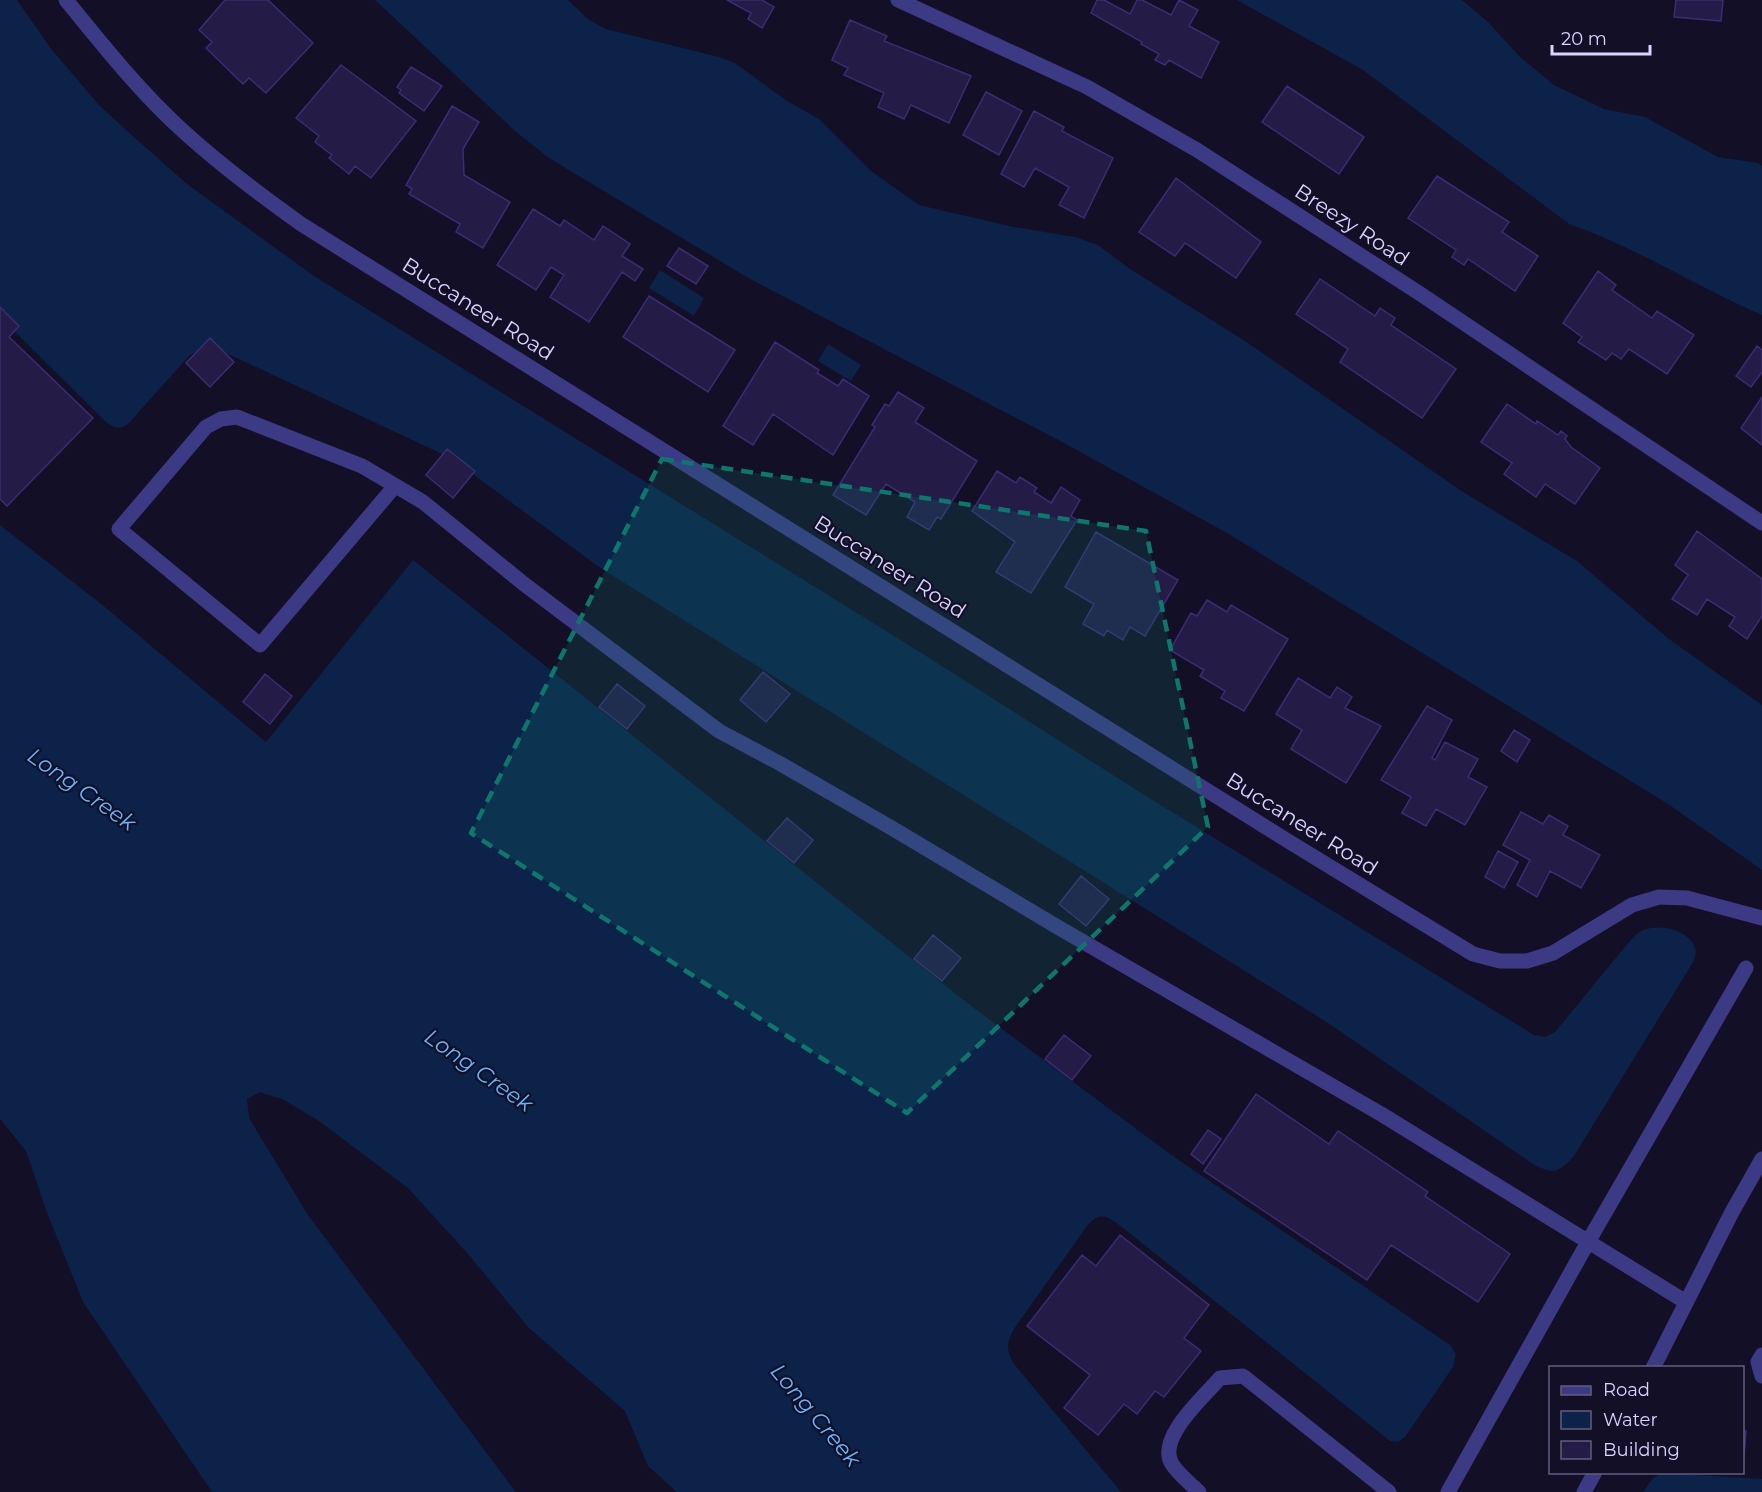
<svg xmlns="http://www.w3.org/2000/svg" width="1762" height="1492" viewBox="0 0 1762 1492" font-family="Montserrat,sans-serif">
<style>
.water{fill:#0c2248}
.building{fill:#241b47;stroke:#3b2d73;stroke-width:1.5}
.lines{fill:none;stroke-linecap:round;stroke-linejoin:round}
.minor{stroke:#3d3a85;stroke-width:15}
.marked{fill:#0f766e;fill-opacity:0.2;stroke:#0f766e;stroke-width:4.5;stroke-dasharray:12 8;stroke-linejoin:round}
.labels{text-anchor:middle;stroke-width:4.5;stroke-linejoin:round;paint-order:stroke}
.street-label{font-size:21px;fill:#d9d4ff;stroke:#130f26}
.water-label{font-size:22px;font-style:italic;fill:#62b6ff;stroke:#130f26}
</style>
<rect width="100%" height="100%" fill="#130f26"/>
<path class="water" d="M0,0H17L52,50L99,105L125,129L187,184L314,276L923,654L1138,791L1534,1035L1545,1037L1555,1032L1629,942C1633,938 1638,932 1643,930C1660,923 1692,930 1696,951C1696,955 1694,960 1692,964L1574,1156C1558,1173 1554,1175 1533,1164L1328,1023L599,567L459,464L438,452L224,352C209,348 203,347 189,356L128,424C119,430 114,428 106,422L0,317Z
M375,0H568L589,20L606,29L719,57L735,63L787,101L819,119L871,171L919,205L1009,226L1075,237L1098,245L1130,269L1245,341L1463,492L1577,561L1669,639L1762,705V870L1668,804L1227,533L1064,443L750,279L549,158L515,131Z
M1237,0H1462L1489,23L1520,57L1554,85L1604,109L1645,117L1718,157L1758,163L1762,166V315C1697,287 1636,247 1569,224L1363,70Z
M660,270L704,298L694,316L649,288Z
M828,344L861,365L851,381L818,361Z
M0,525L100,603L266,742L413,560L966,1002L1170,1154L1450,1345L1456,1354L1453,1367L1405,1437L1398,1442L1390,1441L1118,1224C1104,1214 1099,1213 1087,1226L1014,1329C1006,1343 1006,1350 1014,1364L1121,1492H677L648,1466L625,1411L529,1328L468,1254L408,1188L319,1121L284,1100L260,1092L247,1099L249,1118L308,1215L516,1492H212L83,1302L46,1210L26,1151L0,1119Z
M1662,1473L1762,1479V1492H1643L1653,1478Z"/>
<path class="building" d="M225,0H268L313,43L266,93L249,78L243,84L206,48L212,42L199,30Z
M727,0H762L774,7L762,28L748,19L751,13Z
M1097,0H1104L1130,14L1137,0H1142L1171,15L1179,0L1198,10L1189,26L1219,42L1201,78L1169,60L1165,65L1155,60L1159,54L1141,44L1142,42L1091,13Z
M1676,0H1723L1721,21L1674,17Z
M850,20L887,36L884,41L971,76L949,123L911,105L904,119L878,107L884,93L844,75L848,68L832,60Z
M341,65L416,121L371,178L355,166L349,174L329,158L332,155L315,142L319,136L296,118Z
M411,67L442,86L424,111L399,93L401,90L397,87Z
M1287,86L1364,137L1339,174L1262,122Z
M986,92L1022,111L999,155L963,135Z
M452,106L479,122L463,149L464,175L510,202L483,248L456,232L460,224L409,194L412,189L406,185Z
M1034,111L1064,127L1062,131L1113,158L1084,218L1059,205L1069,187L1035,168L1024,187L1001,174Z
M1437,176L1509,222L1502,232L1538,256L1515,291L1468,259L1464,265L1452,257L1456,250L1408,218Z
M1176,178L1261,242L1236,278L1185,243L1175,256L1139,232Z
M533,209L560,226L564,220L594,240L603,226L630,244L622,256L643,269L635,281L622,272L589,322L550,297L564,275L551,267L536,290L497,265Z
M679,248L708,266L696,284L667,266Z
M1598,271L1616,285L1612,290L1652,318L1657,311L1694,335L1667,374L1629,349L1621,359L1612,353L1606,360L1578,342L1582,337L1563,323Z
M1320,279L1375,316L1380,308L1395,318L1391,325L1456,369L1422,418L1340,362L1348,349L1296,314Z
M649,296L735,350L708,392L623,337Z
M0,307L19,326L9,337L93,418L7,506L0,499Z
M210,338L234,362L210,387L186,363Z
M775,342L819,370L817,373L838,386L843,379L869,396L833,455L773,414L753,445L723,426Z
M1757,346L1762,350V372L1751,387L1736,376Z
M898,392L924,408L915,422L977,461L941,519L937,517L929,530L907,517L915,502L886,484L866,515L833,495L875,427L872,425L885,404L889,406Z
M1762,397V445L1741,428Z
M1507,404L1536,424L1537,421L1558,435L1561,431L1567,436L1565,439L1571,447L1600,468L1575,504L1545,484L1536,497L1504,474L1512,463L1481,442Z
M447,449L475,471L453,498L426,475Z
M997,471L1016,483L1020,477L1037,488L1034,492L1051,503L1061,487L1080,500L1071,516L1077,520L1031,593L996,572L1015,542L972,511Z
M1697,531L1762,579V616L1747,639L1729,626L1735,617L1707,599L1697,615L1672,599L1688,575L1675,565Z
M1096,532L1178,580L1145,636L1130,627L1123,640L1107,630L1104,636L1083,624L1094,604L1065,587Z
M1207,600L1227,612L1231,605L1288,639L1244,711L1221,698L1225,691L1200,676L1204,670L1170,650L1191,613L1197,616Z
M763,672L790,694L766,722L740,700Z
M265,674L292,696L270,724L243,702Z
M1298,678L1330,698L1337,687L1352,697L1345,708L1381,726L1346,783L1291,749L1302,730L1276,714Z
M617,684L645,706L627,729L599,707Z
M1427,706L1452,720L1432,758L1435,760L1445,742L1478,759L1468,777L1487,787L1465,825L1436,809L1426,826L1402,813L1411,797L1381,780Z
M1514,730L1530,740L1517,762L1501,751Z
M1521,812L1543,824L1549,815L1568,826L1563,835L1600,855L1581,888L1550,871L1537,897L1517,885L1530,860L1503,845Z
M787,818L813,840L794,863L767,841Z
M1498,851L1518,862L1504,888L1485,877Z
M1081,876L1109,899L1086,926L1059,904Z
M933,935L961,958L942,981L914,959Z
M1064,1035L1091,1056L1072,1080L1045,1059Z
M1256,1094L1329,1144L1338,1131L1428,1192L1425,1196L1510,1254L1478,1302L1391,1245L1367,1280L1204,1171Z
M1208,1130L1221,1139L1203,1164L1191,1154Z
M1120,1235L1209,1305L1184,1338L1201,1351L1164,1397L1155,1391L1137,1414L1124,1404L1098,1435L1064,1408L1090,1375L1027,1326L1082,1255L1096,1266Z
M1742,1430L1746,1431L1743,1467H1742Z"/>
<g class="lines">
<path class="minor" d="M66,0C103,45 139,91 182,130C219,164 259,194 301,224L1288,841L1473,954L1500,961H1527L1553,953L1632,905L1659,897L1687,898L1762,918
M898,0L1087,87L1197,150L1419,293L1762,523
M395,486L260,645L119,529L206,427L221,419L237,417L362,466L423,502L524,584L719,731L779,763L890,827L1061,929L1381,1114L1686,1302
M1762,1355L1758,1362L1762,1376
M1653,1368L1732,1212L1762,1159
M1199,1492C1191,1484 1178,1474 1172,1464C1156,1438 1204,1397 1220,1378L1243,1376L1389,1492
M1448,1492L1588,1242L1746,968
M1584,1492L1595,1472"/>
</g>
<path class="marked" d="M662,459L1146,531L1208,827L907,1113L471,833Z"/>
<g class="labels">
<g class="street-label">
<text transform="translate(1352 225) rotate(33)" y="7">Breezy Road</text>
<text transform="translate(478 309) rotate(32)" y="7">Buccaneer Road</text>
<text transform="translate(890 567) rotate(32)" y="7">Buccaneer Road</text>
<text transform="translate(1302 824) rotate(32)" y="7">Buccaneer Road</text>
</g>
<g class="water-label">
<text transform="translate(82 789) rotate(35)" y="8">Long Creek</text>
<text transform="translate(479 1070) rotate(35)" y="8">Long Creek</text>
<text transform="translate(816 1415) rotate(50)" y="8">Long Creek</text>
</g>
</g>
<rect x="1549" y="1366" width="195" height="108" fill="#130f26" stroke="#625e7d" stroke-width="1.5"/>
<rect x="1561" y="1386" width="30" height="9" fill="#3d3a85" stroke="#625e7d" stroke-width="1.5"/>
<text x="1603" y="1396" font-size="18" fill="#d9d4ff">Road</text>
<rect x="1561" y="1411" width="30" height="18" fill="#0c2248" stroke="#625e7d" stroke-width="1.5"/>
<text x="1603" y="1426" font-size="18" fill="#d9d4ff">Water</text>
<rect x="1561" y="1441" width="30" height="18" fill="#241b47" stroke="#625e7d" stroke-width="1.5"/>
<text x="1603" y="1456" font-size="18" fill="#d9d4ff">Building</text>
<path d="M1552 45v9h98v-9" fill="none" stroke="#d9d4ff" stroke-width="3"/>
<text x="1561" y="45" font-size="18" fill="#d9d4ff" stroke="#130f26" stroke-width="4.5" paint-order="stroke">20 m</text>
</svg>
